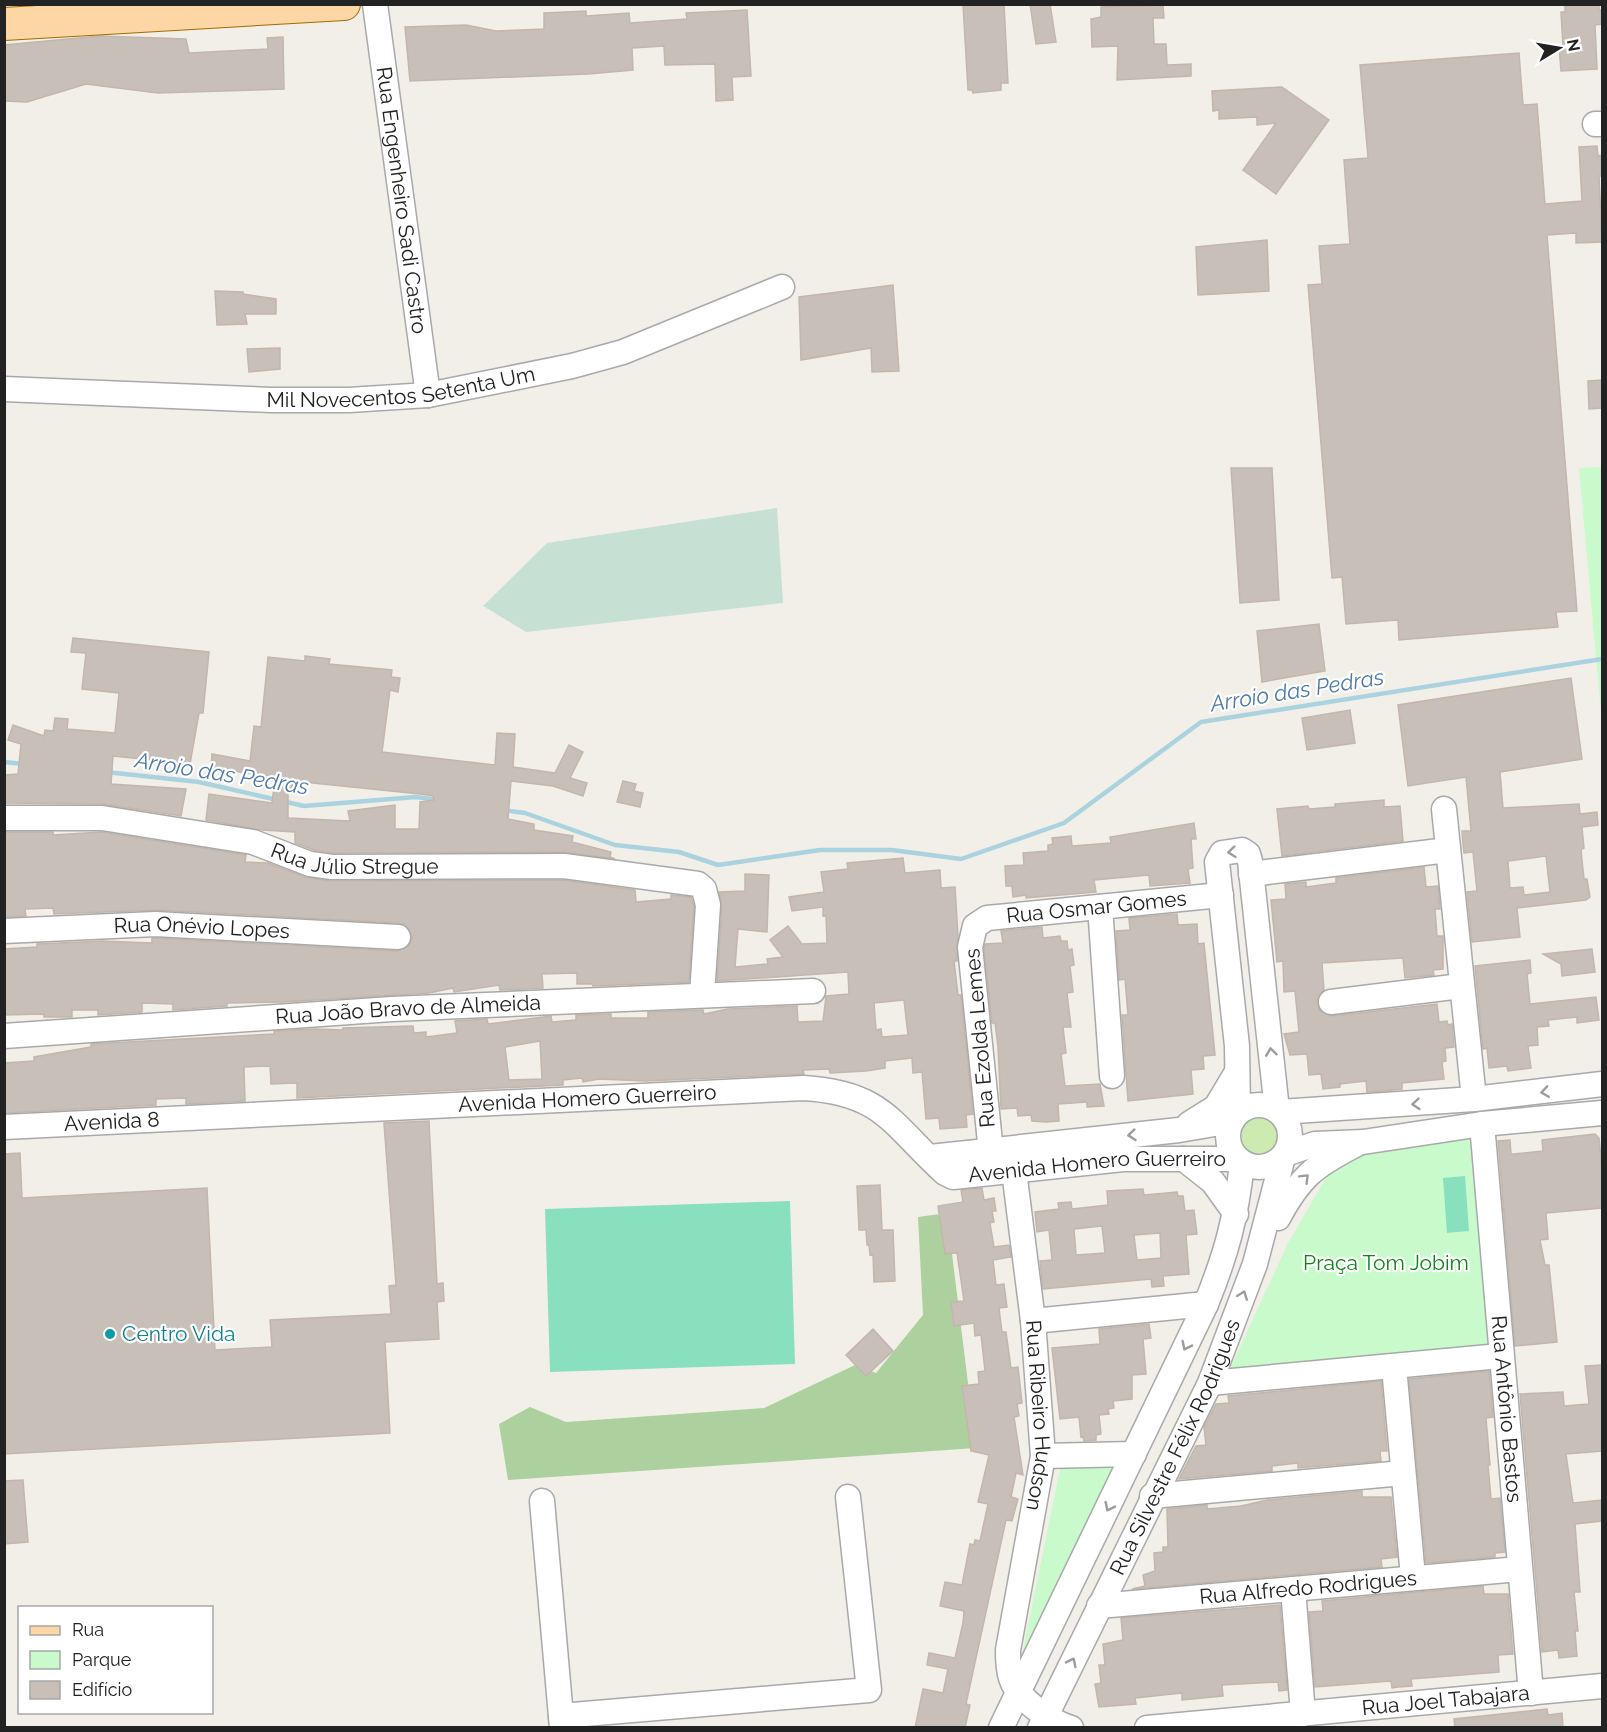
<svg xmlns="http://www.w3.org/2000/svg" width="1607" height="1732" viewBox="0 0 1607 1732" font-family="Raleway,sans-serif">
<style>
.grass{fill:#cdebb0}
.forest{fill:#add19e}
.wetland{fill:#c6e0d4}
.park{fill:#c8facc}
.pitch{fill:#88e0be}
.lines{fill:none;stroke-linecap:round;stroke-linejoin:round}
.stream{stroke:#aad3df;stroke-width:4.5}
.building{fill:#c7bfb8;stroke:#c4b6ab;stroke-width:1.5;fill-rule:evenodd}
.minor-casing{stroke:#a9a9a9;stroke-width:27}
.major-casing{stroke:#a06b00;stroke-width:34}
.minor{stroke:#fff;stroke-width:24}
.major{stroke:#fcd6a4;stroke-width:32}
.oneway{stroke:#9c9c9c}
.culture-dot{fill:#0f9aa8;stroke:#fff;stroke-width:2}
.labels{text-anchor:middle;stroke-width:4.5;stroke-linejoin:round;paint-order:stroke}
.street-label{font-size:21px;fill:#222;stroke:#fff}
.park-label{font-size:21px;fill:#0c8416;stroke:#fff}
.culture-label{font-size:21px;fill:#0d838f;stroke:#fff;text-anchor:start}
.water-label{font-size:22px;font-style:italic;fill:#4a7aab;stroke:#fff}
</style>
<rect width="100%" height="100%" fill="#f2efe9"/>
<path class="grass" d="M1241 1136a22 22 0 1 1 44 0a22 22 0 1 1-44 0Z"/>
<path class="forest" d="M947,1213L976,1448L508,1480L499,1424L530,1407L566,1422L764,1408L855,1365L876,1373L923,1315L918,1217Z"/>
<path class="wetland" d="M777,508L783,603L526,632L483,606L547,543Z"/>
<path class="park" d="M1602,467V724L1579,468Z
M1475,1138L1490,1348L1228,1373L1288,1243L1327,1176L1364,1151Z
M1118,1466L1022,1655L1060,1469Z"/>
<path class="pitch" d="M1465,1176L1469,1231L1447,1233L1443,1178Z
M790,1201L795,1364L550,1372L545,1209Z"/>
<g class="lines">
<path class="stream" d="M4,762L23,764
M106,772L199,782L304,806L416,797L438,800
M503,810L525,813L615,845L679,852L718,865L820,850H892L961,859L1064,823L1201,722L1602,659"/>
</g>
<path class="building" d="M963,4H1004L1008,83H1001V90L973,93L972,90H968Z
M1030,4H1050L1056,42L1036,44Z
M1565,4H1599V10H1602V24L1595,25L1597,69L1561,71L1559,46H1563L1561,12H1565Z
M1163,5L1164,18H1153L1154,44H1166L1167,65L1191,64V76L1117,80L1118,46L1092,47L1091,19L1101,17V7Z
M747,10L751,76L732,77L733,100L716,101L715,64L665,65L664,46L632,48L633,70L588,74L410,81L405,27L466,25L496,31L544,29V13L586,11V16L629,13L630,23L687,19L686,13Z
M100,36L186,39L189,53L268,49L267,38L283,37L284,89L158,93L86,84L27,102L4,101V45Z
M1519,53L1523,105L1537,104L1545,204L1582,201L1579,147L1597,146L1598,156L1602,155V176H1599L1602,242L1576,243V233L1547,235L1577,611L1556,612L1558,627L1399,640L1398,620L1346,624L1342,577L1332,578L1308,285L1322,284L1319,246L1350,244L1344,160L1368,158L1360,65Z
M1282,87L1329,120L1276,194L1243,170L1276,123L1257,125V117L1219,119V110L1213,111L1212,91Z
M1267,240L1269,291L1198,295L1196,247Z
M893,285L899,371L872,372L871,348L801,360L799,297Z
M215,291L243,292V294L276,299V314H245L247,324L217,325Z
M280,348V369L249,372L247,349Z
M1602,380V408L1589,409L1588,381Z
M1231,468H1272L1279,600L1240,603Z
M1319,624L1325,671L1262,682L1257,631Z
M73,638L209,652L203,713H199L190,764L113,756L111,784L186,789L181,816L102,804L4,803V775L18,774L21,744L8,740L13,725L44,736L45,730L53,731L55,718L68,719L67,729L115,733L119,693L82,689L86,653L71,652Z
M305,656L330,659L329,664L392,670L391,677L400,678L398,692L390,690L382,752L495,765L497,733L515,734L513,767L555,773L569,745L583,752L570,778L587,783L583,796L553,786L511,781L508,819L534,824V830L573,836L572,842L611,852L610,857L615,859L564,852L333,853L314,850L295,843V832L262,830L206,820L209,794L272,803L275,777L211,768L212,754L250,761L254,726L261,727L268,657L305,661ZM293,781L420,794L433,796L434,800L420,802L419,829H395V805L348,811L350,821L288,818V789L292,790Z
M1571,678L1582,759L1500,772L1503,808L1579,804L1580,814L1597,812L1598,825L1582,827L1584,848L1581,850L1584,879H1587L1590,897L1586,900L1517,908L1520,937L1472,942L1467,892L1477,891L1473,852L1464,853L1463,844L1462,831H1471L1466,777L1408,786L1398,705ZM1546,856L1550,892L1524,895L1523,887L1510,888L1508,861Z
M1350,710L1355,743L1307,750L1302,718Z
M623,781L636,784L634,791L643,793L640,807L617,802Z
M1384,800V807L1400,806L1403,841L1282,856L1277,809L1308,806L1309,809L1335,807V804Z
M1194,823L1196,839H1191L1193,868L1188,869L1190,883L1150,886L1149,875L1094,880L1096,892L1026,898V895L1013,897L1012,886H1006L1005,866L1024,865L1023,853L1048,851V845L1053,844L1052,838L1071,836L1072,846L1111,843L1110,837Z
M4,832H53V835L101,832L246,855L245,862L268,863L305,877L330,881L563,880L635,890L636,902L671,899V895L691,897L694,906L689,982L593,986L592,984H577V973L542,974L543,988L500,990L499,985L454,992L453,988L429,993L283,1002L227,1003V1006L173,1010V1004L142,1003V1012L98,1015V1010H72V1017H44V1014L4,1015V949L37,947V944L102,941L152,943V938H155L397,951L410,945L412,937L406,925L399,923L156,910L54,914L53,908L25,909L26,916L4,917Z
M903,858L905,873L940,870L941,888L955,887L958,936L957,961H954L958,995H961L973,1114L966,1115L967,1127L940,1129L939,1118L926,1119L922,1072L913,1073L912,1058L885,1061V1068L866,1071L830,1073L829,1069L803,1070L804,1074L645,1081L599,1079L583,1082L582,1078L563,1080V1085L297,1098V1083L271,1084L270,1066L244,1067L245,1101L186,1104V1098L156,1099V1105L4,1113V1063L34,1061V1057L91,1047V1044L274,1034V1031L315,1029L343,1030V1028L413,1026L414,1033L426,1032V1037L457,1033L455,1021L487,1019L488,1024L551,1016L552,1022L576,1020V1015L611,1014V1018H648V1012L703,1010L704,1014L728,1009L797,1006L798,1022L823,1021L826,996L849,994L848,972L717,981L722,906L719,892L745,891V874L769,875L767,932L738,929L735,967L768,964L767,959L783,957L770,940L788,926L802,944L827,943L826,916H823V907L792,911L789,897L824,892L821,872L848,869L847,863ZM904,1000L908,1035L882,1037L881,1029L876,1030L874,1003ZM540,1041L542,1079L509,1080L505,1047Z
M1424,867L1426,887L1438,886L1440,909H1435L1437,936H1443V969L1433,970L1434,975L1405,978L1403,958L1322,963L1324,990L1318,996L1317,1003L1320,1011L1332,1016L1437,1004L1439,1022L1447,1021L1448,1025L1452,1024L1454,1047L1445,1048L1446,1061L1442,1062L1444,1079L1402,1083V1089L1384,1091L1367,1092L1366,1081L1340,1084V1087L1323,1089L1321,1074L1309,1075L1307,1054L1290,1055L1284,1034L1299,1032L1295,991L1284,992L1283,961L1277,962L1271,900L1286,899L1285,884L1306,882V887L1336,883V878Z
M1177,914L1178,925L1197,924L1198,944L1204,943L1215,1055L1203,1056L1204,1069L1191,1070L1193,1094L1128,1101L1122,1015H1128L1125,979L1119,980L1116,931L1130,930L1129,918Z
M1042,927L1043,938L1060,936L1061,941H1067L1068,950L1072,949L1074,965L1070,966L1073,992L1067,993L1071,1027H1063L1066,1053L1061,1054L1065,1086L1100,1084L1104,1106L1087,1107V1102L1058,1104L1059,1121L1046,1122L1032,1121L1031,1115L1018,1116L1017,1108L1001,1109L998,1047L995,1023H992L984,948L985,944L1003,943L1001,931Z
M1592,949L1595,972L1562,976L1561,964L1543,954Z
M1530,960L1531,973L1527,974L1530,1004L1596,997L1599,1020L1577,1023V1017L1548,1020L1549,1026L1537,1027L1538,1045L1528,1046L1531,1068L1508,1071L1507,1066L1489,1068L1487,1048L1483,1049L1475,966Z
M429,1121L437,1284L443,1283L444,1301L437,1302L439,1339L385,1342L390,1433L4,1454V1154L20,1153L22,1198L207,1188L215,1350L272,1347L270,1320L391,1314L389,1286L396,1285L384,1123Z
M1595,1134L1599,1138L1602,1169V1208L1546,1213L1548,1239L1540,1240L1545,1265H1549L1557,1342L1515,1346L1498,1141L1510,1140L1511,1154H1514L1543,1151L1542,1140Z
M880,1185L882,1230H893L895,1281L874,1282L873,1254L870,1255L869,1245H867L866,1230H859L857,1186Z
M982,1188L984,1200L994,1198L996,1211H992L994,1222L990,1223L994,1247L1009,1245L1011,1257L993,1260L996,1285L1004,1284L1007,1307L999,1308L1002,1332H1006L1011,1368L1018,1367L1022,1403L1017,1404L1019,1416L1014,1417L1023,1475L1016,1473L1011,1497L1018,1499L1012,1521L1006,1520L966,1704L970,1705L965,1728H915L923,1689L943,1693L948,1669L927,1665L929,1653L955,1658L963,1623L964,1611L940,1606L945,1582L962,1585L970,1544L974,1545L975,1540L980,1541L988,1504L978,1502L989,1455L971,1451L962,1386L979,1384L978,1372L985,1371L981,1335L975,1336L974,1323L954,1326L951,1302L964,1301L957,1253L945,1254L938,1206L963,1202L961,1190Z
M1143,1189L1144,1195L1177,1192L1178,1196H1183L1185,1211L1194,1210L1197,1234L1186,1235L1189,1274L1163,1276L1164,1286L1152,1287L1151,1279L1043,1289L1040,1261L1052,1260L1049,1230L1037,1232L1035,1212L1059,1209L1058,1203L1071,1202L1072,1209L1108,1205L1107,1191ZM1102,1226L1105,1253L1076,1255L1074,1229ZM1160,1233L1161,1258L1137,1260L1134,1235Z
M1149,1324L1151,1338L1143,1339L1146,1374L1132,1375V1399L1113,1401L1114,1408L1108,1409L1109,1414L1099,1415L1101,1434L1096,1435V1440L1084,1441L1083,1436L1081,1437L1079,1417L1060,1419L1052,1348L1100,1344L1099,1329Z
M873,1329L893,1351L866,1376L846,1355Z
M1602,1365V1451L1566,1454L1573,1503L1602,1500V1521L1575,1524L1580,1592H1574L1578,1631H1575L1577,1656L1559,1658L1558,1650L1542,1652L1520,1394L1563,1392L1564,1406L1589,1404L1585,1366Z
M1489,1371L1493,1417L1486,1418L1490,1465H1488L1491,1499L1500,1498L1505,1552L1495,1553V1557L1426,1563L1409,1379Z
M1381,1381L1387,1451H1380L1381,1461L1298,1468V1463L1272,1466V1471L1179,1479L1196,1446L1206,1445L1204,1427L1216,1404L1229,1403L1228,1396Z
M23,1480L28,1542L4,1544V1481Z
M1362,1491V1497H1391L1397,1557L1381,1559L1382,1567L1132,1589L1145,1586L1143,1575L1155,1571L1154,1553L1163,1552V1547H1168L1167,1509L1207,1505V1509L1241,1506L1267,1500Z
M1483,1586L1484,1594H1508L1513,1654L1498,1655L1499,1672L1411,1679L1412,1686L1398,1687L1392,1688L1391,1681L1315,1687L1309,1612L1323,1611L1322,1601Z
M1280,1605L1287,1690L1279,1691L1278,1682L1222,1685L1223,1696L1182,1700V1693L1135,1698L1136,1704L1099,1707L1095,1684L1101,1683L1099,1665H1105L1103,1644L1123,1640L1121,1618Z
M1547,1709L1548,1715L1562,1713L1563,1728H1455L1454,1719Z"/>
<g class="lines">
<g class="minor-casing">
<g id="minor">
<path id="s1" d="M375,4L428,395"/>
<path d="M1595,124H1602"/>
<path id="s2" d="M4,389L271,400H349L428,395L572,366L623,352L782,287"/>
<path d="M1444,809L1474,1099"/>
<path id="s3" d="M4,818H102L253,842L310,864L332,867L564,866L698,884L704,889L708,905L702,995"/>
<path d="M1251,874L1448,850"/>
<path d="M1100,907L1112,1076"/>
<path id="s4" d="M4,931L155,924L398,937"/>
<path d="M1331,1002L1461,986"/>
<path id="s5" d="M4,1036L392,1009L813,991"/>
<circle cx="1259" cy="1136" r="31"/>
<path d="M1280,1112L1474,1099L1602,1084"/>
<path d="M1238,1113L1237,1046L1217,862L1222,853L1242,850L1248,854L1250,861L1277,1110"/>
<path d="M1189,1124L1216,1107L1237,1072"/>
<path id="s6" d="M1482,1124L1531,1693"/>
<path id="s7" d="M4,1127L804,1088C884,1093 892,1125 945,1173L953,1177L1123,1159H1237"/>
<path id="s8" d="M991,1152L970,947L975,926L987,918L1221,895"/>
<path d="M1285,1154L1315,1144L1363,1142L1482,1124L1602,1113"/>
<path d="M930,1157L1179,1130L1232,1121"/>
<path d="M1184,1159L1213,1182L1236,1214"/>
<path id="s9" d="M1014,1171L1033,1321L1043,1456L1008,1650C1008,1660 1008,1669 1011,1678C1017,1699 1051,1722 1071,1728"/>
<path d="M1278,1218C1300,1177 1314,1166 1355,1145"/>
<path d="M1033,1321L1206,1304"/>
<path d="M1394,1367L1413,1577"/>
<path d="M1210,1383L1500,1356"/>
<path d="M1043,1456L1134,1454"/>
<path d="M1152,1496L1403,1473"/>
<path d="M542,1501L562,1728"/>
<path d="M1293,1589L1303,1714"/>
<path id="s10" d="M1099,1606L1519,1569"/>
<path d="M561,1716L869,1690L848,1497"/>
<path d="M1001,1728L1206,1304C1227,1252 1236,1218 1242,1163"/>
<path id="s11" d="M1040,1728L1210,1383L1255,1264L1283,1157"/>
<path id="s12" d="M1147,1728L1602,1686"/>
</g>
</g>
<g class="major-casing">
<path id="major" d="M4,24L344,4"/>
</g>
<use href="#minor" class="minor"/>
<use href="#major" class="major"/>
</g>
<defs><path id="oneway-chevron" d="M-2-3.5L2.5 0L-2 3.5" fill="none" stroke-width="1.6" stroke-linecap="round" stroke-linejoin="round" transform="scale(1.5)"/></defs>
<g class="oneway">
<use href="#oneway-chevron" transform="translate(1232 852) rotate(174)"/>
<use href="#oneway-chevron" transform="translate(1271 1052) rotate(-97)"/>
<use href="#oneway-chevron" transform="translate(1545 1092) rotate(172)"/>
<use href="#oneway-chevron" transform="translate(1416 1104) rotate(175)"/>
<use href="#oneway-chevron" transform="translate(1132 1135) rotate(174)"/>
<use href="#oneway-chevron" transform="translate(1305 1178) rotate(-45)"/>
<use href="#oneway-chevron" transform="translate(1243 1295) rotate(-69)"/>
<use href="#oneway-chevron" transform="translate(1186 1346) rotate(116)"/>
<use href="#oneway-chevron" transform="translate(1109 1507) rotate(116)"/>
<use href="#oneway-chevron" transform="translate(1072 1662) rotate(-64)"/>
</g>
<circle class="culture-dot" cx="110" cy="1334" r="6"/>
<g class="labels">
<g class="street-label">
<text dy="7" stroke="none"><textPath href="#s1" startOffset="198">Rua Engenheiro Sadi Castro</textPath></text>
<text dy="7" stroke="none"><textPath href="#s2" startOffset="398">Mil Novecentos Setenta Um</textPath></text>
<text dy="7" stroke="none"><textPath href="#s3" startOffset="356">Rua Júlio Stregue</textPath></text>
<text dy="7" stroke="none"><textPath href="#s8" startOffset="352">Rua Osmar Gomes</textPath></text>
<text dy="7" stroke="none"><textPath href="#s4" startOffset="198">Rua Onévio Lopes</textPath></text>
<text dy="7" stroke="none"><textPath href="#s5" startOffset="405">Rua João Bravo de Almeida</textPath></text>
<text transform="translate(980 1038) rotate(-95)" y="7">Rua Ezolda Lemes</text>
<text dy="7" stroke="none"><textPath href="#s7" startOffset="584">Avenida Homero Guerreiro</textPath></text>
<text dy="7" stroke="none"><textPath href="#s7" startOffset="108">Avenida 8</textPath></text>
<text dy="7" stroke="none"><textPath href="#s7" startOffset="1125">Avenida Homero Guerreiro</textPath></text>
<text dy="7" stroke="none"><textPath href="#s6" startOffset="286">Rua Antônio Bastos</textPath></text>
<text dy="7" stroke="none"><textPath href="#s9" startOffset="246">Rua Ribeiro Hudson</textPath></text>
<text dy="7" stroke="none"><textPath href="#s11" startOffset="312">Rua Silvestre Félix Rodrigues</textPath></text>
<text dy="7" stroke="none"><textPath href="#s10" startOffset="210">Rua Alfredo Rodrigues</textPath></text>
<text dy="7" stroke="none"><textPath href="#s12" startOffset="300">Rua Joel Tabajara</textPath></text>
</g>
<g class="park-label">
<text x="1386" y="1270">Praça Tom Jobim</text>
</g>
<g class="culture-label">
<text x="122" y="1341">Centro Vida</text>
</g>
<g class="water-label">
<text transform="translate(1297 690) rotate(-9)" y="8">Arroio das Pedras</text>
<text transform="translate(222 773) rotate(9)" y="8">Arroio das Pedras</text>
</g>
</g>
<rect width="1607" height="1732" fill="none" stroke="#222222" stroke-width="12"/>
<rect x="18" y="1606" width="195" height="108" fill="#ffffff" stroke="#a7a7a7" stroke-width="1.5"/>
<rect x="30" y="1626" width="30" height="9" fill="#fcd6a4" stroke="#a7a7a7" stroke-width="1.5"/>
<text x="72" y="1636" font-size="18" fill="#222222">Rua</text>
<rect x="30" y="1651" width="30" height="18" fill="#c8facc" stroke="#a7a7a7" stroke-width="1.5"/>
<text x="72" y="1666" font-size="18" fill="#222222">Parque</text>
<rect x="30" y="1681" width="30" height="18" fill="#c7bfb8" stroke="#a7a7a7" stroke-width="1.5"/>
<text x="72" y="1696" font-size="18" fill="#222222">Edifício</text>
<g transform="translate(1559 48) rotate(79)" stroke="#ffffff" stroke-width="4.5" paint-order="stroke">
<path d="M0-4.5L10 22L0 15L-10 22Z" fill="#222222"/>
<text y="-9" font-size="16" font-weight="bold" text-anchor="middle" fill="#222222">N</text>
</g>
</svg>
